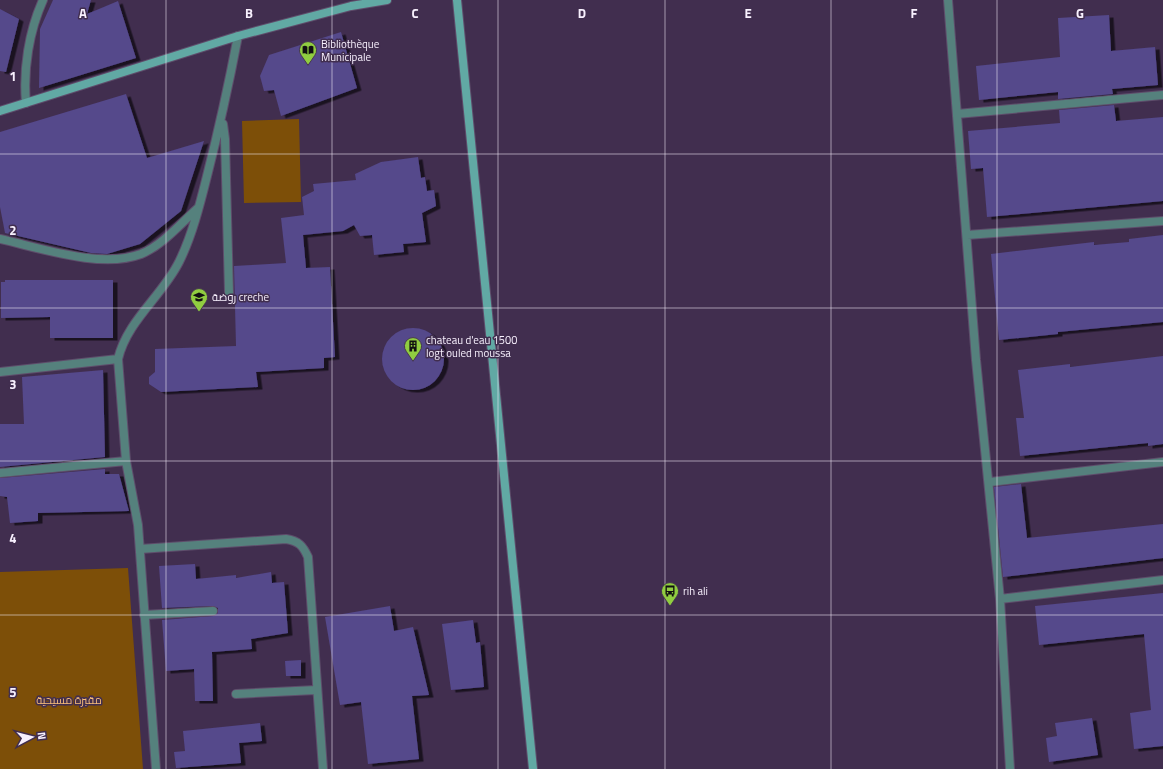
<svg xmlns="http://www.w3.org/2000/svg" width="1163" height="769" viewBox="0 0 1163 769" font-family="'Titillium Web',Cairo,sans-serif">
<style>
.green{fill:#7d4f08}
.building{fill:#54488b;filter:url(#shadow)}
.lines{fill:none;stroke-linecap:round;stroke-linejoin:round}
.street-casing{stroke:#5e4d6b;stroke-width:10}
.secondary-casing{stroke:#5e4d6b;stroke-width:10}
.street{stroke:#55817d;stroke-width:8}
.secondary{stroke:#61a9a4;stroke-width:8}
.grid{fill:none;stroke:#f8f1fe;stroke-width:1;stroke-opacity:0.55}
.labels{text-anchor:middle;stroke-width:3;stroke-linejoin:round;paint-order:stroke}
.poi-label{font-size:11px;fill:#f8f1fe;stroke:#412e4f;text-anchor:start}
.park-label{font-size:11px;fill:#fabf7a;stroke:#412e4f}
.grid-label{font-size:13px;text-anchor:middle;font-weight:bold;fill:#f8f1fe;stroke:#412e4f;stroke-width:3;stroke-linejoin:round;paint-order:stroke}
</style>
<defs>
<filter id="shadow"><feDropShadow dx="4.5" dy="2.5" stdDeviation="0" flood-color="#0009"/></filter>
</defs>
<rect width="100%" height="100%" fill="#412e4f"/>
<path class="green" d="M299,119L301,202L244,203L242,121Z
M128,568L143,769H0V572Z"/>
<path class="building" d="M53,0H91L87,14L118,1L136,58L39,88L40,29Z
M0,9L19,19L6,72L0,71Z
M1109,15L1111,51L1155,47L1158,85L1112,89L1113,94L1058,99V92L979,100L976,66L1060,57L1058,18Z
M341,32L357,88L281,116L274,90L264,91L260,76L269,55Z
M126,94L147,158L204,141L181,211L140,244L107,254L91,253L5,233L0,207V132Z
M1114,105L1116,121L1163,117V201L987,217L983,168L971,169L968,131L1060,123L1059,110Z
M418,157L421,178L425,177L427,191L434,190L436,206L422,213L426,242L403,244L404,252L374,255L372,235L360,236L354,225L343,231L303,235L306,268L330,267L335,357L324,358V368L256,372L258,387L161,392L149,384V377L155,372V349L236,346L234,266L286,263L281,218L304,215L302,197L314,191L313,184L356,180L355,174L381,162Z
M1163,235V322L1058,332V334L999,340L991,254L1094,242V245L1129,242V239Z
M5,280H113V338H50V317L1,318V282H5Z
M382 359a31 31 0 1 1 62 0a31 31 0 1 1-62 0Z
M1163,356V444L1148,446V443L1020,456L1016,418H1024L1018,370L1070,364V367Z
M103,370L105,457L0,467V424H24L22,377Z
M105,469V474H119L129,511L38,513V521L10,523L7,497L0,496V478Z
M1021,484L1027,538L1163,524V558L1003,577L994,487Z
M195,564L196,579L236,575V578L271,572L272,583L284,582L288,633L251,639L252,649L212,652L213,701H195L194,669L166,671L162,620L213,616L218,613V608L213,606L162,608L159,566Z
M1163,593V746L1134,749L1130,713L1151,710L1144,634L1039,645L1035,606Z
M390,606L394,631L413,627L429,695L412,696L419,759L368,764L361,702L340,705L325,617Z
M473,620L476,643L480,642L484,687L451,690L442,624Z
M301,660V676H286L285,661Z
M1092,718L1098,755L1049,762L1046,738L1057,736L1055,723Z
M260,723L262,741L239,743L241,763L176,768L174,752L185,751L183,731Z"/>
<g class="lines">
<g class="street-casing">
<path id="street" d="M948,0L976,360L1000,599L1010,769
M26,103C23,69 29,31 43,0
M957,114L1163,95
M223,124L225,139L229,293
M967,235L1163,221
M0,239C41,248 101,269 141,254C163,245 181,223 198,208
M0,372L118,359
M0,473L126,461
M990,482L1163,462
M140,549L286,539C299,541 303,546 308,557L323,769
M1000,599L1163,580
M144,615L213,611
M236,694L316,690
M156,769L138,525L126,461L118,359C127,321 162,296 179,262C192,236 200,204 207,176C219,129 229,83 238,36"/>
</g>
<g class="secondary-casing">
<path id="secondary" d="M457,0L533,769
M0,111L238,36L351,6L387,0"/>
</g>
<use href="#street" class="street"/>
<use href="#secondary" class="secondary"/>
</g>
<path class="grid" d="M166,0V769M332,0V769M498,0V769M665,0V769M831,0V769M997,0V769M0,154H1163M0,308H1163M0,461H1163M0,615H1163"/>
<defs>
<g id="library-pin" transform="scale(0.9)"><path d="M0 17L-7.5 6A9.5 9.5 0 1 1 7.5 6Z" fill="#90cd40" stroke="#412e4f"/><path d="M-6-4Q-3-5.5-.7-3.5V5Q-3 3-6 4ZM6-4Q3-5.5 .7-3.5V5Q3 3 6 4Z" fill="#111"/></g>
<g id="school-pin" transform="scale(0.9)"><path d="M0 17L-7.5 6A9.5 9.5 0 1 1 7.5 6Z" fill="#90cd40" stroke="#412e4f"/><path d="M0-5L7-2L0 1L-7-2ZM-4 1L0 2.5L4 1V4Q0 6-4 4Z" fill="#111"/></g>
<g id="building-pin" transform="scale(0.9)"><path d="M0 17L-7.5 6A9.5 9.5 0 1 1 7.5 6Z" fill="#90cd40" stroke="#412e4f"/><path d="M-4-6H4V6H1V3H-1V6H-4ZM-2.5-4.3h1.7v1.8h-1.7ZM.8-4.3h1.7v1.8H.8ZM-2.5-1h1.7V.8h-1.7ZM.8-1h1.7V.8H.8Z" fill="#111"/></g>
<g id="bus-pin" transform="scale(0.9)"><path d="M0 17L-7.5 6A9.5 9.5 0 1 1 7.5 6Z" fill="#90cd40" stroke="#412e4f"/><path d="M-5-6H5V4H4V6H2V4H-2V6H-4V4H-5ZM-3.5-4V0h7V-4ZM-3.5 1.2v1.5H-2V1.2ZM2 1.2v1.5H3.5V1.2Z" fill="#111"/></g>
</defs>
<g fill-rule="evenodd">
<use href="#library-pin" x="308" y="50"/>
<use href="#school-pin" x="199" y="297"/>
<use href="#building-pin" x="413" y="346"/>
<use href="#bus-pin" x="670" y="591"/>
</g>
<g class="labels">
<g class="poi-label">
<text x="321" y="48">Bibliothèque<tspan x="321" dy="13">Municipale</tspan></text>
<text x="212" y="301">روضة creche</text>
<text x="426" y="344">chateau d'eau 1500<tspan x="426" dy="13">logt ouled moussa</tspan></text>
<text x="683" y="595">rih ali</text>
</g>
<g class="park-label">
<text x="69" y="704">مقبرة مسيحية</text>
</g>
</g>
<g class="grid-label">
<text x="83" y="18">A</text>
<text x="249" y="18">B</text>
<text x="415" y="18">C</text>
<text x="582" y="18">D</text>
<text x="748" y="18">E</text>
<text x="914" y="18">F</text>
<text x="1080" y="18">G</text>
<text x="13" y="81">1</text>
<text x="13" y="235">2</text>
<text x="13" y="389">3</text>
<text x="13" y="543">4</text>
<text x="13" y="697">5</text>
</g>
<g transform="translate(32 737) rotate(83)" stroke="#412e4f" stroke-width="3" paint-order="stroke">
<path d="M0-3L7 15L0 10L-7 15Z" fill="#f8f1fe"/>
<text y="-6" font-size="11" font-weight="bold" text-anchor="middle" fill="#f8f1fe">N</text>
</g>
</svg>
